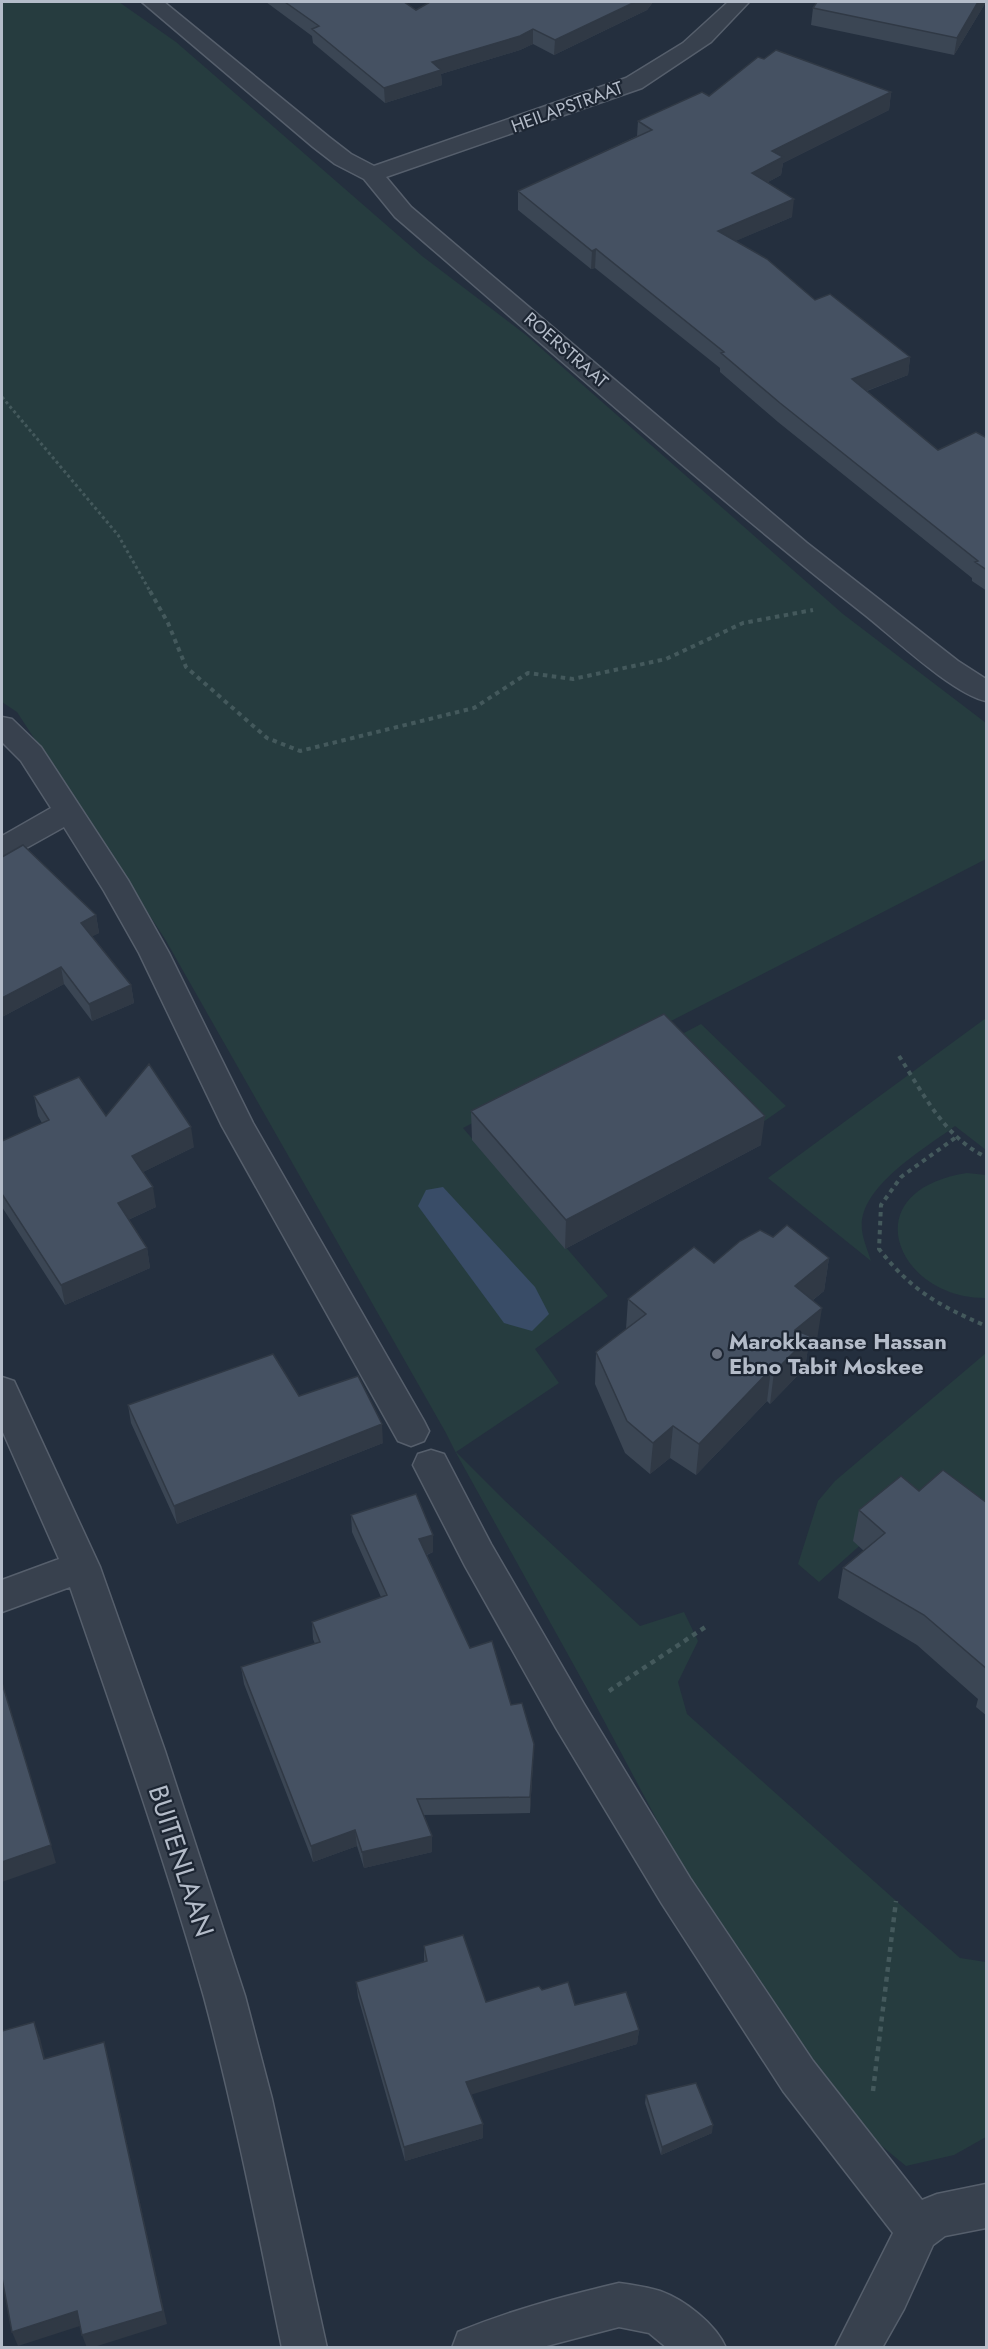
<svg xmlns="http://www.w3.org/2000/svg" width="988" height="2349" viewBox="0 0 988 2349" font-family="Jost,sans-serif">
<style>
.green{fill:#263c3f}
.water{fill:#394c67}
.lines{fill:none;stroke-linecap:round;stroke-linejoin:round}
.minor-casing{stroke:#565f6c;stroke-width:3}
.path-far2{stroke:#44595c;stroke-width:3;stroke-dasharray:3 3;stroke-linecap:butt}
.path-far1{stroke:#44595c;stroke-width:4;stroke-dasharray:4.5 4.5;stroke-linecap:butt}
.path{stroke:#44595c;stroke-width:4.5;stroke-dasharray:5 5;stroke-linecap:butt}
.minor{fill:#38414e;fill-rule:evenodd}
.wall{fill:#3b4654}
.shaded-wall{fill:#303945}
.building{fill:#455162;stroke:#303945;stroke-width:1.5}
.worship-dot{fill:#6b7280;stroke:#1d2633;stroke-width:2}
.labels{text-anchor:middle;stroke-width:4.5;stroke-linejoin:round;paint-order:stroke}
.far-street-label{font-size:18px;fill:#b4bcc9;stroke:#1d2633}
.poi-label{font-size:22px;font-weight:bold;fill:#b4bcc9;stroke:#1d2633;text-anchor:start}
.near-street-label{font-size:27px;fill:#b4bcc9;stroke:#1d2633}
</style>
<rect width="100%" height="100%" fill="#242f3e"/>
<path class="green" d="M2,2H119L176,42L422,256L526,335L843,614L986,723V859L463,1128L608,1296L535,1349L559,1383L456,1452L504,1500L640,1626L684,1612L698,1641L678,1682L687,1714L960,1958L986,1962V2137L954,2155L906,2166L861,2129L690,1882L586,1687L455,1451L446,1433L165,939L17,712L2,702Z
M986,1018V1150L955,1126C926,1148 857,1187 862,1230C863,1240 868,1251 871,1261L768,1178Z
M701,1024L786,1106L749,1132L663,1044Z
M967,1173L986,1175V1298C897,1299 851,1191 967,1173Z
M986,1353V1524L932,1481L819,1582L798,1564L818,1501L835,1481Z"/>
<path class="water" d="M443,1187L535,1287L549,1314L532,1331L504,1323L418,1206L426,1190Z"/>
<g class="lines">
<g class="minor-casing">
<path id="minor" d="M142,2H164L329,137L351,154L374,166L626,78L683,43L728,2H749L711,42L642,88L386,177L411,207L807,543L958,661L986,679V701C953,694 894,638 865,615C704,488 551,351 395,217L364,179L335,164L313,147Z
M2,717L12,719L41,747L128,880L169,953L253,1123L424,1421L429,1431L424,1441L411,1446L398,1441L222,1126L139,953L104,891L64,827L12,856L2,859V836L51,808L21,761L2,742Z
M2,1377L14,1381L100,1567L165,1751L245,1996L272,2099L327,2348H282C258,2231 235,2113 204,1997C165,1859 117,1723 70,1587L2,1612V1580L59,1559L2,1430Z
M431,1450L444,1454L491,1544L584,1704L690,1878L813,2061L922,2200L937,2194L986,2184V2228L945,2236L933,2245L904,2309L882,2348H835L893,2233L783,2091L662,1904L556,1728L465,1566L413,1465L418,1454Z
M619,2283C633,2285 647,2287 660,2291C685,2300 716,2324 726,2348H667L649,2333L619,2327L539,2348H452L458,2332C511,2310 564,2296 619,2283Z"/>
</g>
<path class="path-far2" d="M2,397L118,535L151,593"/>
<path class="path-far1" d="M150,591L168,623L186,667L267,738L300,751L474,708L528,673L573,679L666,659L743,623L813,610
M899,1056C923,1093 944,1137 986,1157
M955,1138L901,1177L881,1205L879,1249C912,1291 938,1305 986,1326"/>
<path class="path" d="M609,1691L707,1626
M873,2091L896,1901"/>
<use href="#minor" class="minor"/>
</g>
<path class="wall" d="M266,2H404L416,10L430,2H653L647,10L554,55L533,44L520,50L441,74L442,85L385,103L313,43L312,36Z
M817,2H986L954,55L811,25L813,8Z
M891,92L889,110L783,163L781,175L768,182L792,217L735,241L815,300L910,357L908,375L867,391L938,450L987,438V591L972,581V578L778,422L720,372V368L595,268L591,269L518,210V191L637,136L638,121L709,96Z
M96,915L99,933L92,936L131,985L134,1003L92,1021L64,984L2,1017Z
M34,1096L106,1116L194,1147L143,1172L156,1207L128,1220L147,1248L150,1268L65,1305L2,1207V1141L42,1123L38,1116Z
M471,1111L761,1145L565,1249L472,1140Z
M773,1237L829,1258L824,1291L813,1300L817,1340L808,1348L805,1368L770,1404L767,1401L696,1475L670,1458L650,1474L625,1453L595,1384L596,1352L626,1329L628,1299Z
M299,1396L383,1443L177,1524L131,1423L128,1405Z
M919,1491L987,1503V1716L976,1707L978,1699L917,1645L838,1598L843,1568L864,1551L853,1541L859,1510Z
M351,1515L433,1535V1552L427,1555L470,1648L511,1705L534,1744L530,1813L424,1815L432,1836V1852L364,1868L357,1846L313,1862L244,1684L241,1667L315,1644L313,1639L312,1622L381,1597L352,1532Z
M424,1946L486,2002L542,1990L575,2005L639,2030L637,2044L471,2094L483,2124V2138L405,2161L358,1997L356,1982L424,1962Z
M646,2095L712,2133L661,2155L645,2103Z"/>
<path class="shaded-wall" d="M635,2H653L647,10L554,55L555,40Z
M978,2H986L954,55L957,38Z
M533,29V44L520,50L441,74L442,85L385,103L384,88L432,62Z
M891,92L889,110L783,163L781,175L751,191L752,173L772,151Z
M794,199L792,217L717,249L718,231Z
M596,249L595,268L591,269L592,251Z
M910,357L908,375L850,397L852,379Z
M96,915L99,933L84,941L81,923Z
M61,967L64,984L2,1017V998Z
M131,985L134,1003L92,1021L89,1004Z
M765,1116L761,1145L565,1249L566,1220Z
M191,1127L194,1147L135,1176L132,1156Z
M153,1187L156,1207L121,1223L118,1203Z
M147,1248L150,1268L65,1305L61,1285Z
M829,1258L824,1291L790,1318L795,1286Z
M822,1308L817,1340L808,1348L805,1368L770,1404L774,1372L795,1330Z
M771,1369L767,1401L696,1475L699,1444Z
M382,1424L383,1443L177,1524L174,1506Z
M673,1426L670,1458L650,1474L653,1443Z
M433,1535V1552L420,1557L419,1539Z
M534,1744L533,1760L530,1813V1797Z
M355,1830L357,1846L313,1862L311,1846Z
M432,1836V1852L364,1868L362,1852Z
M51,1845L56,1863L2,1882V1862Z
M34,2022L40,2038L49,2075L44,2059Z
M639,2030L637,2044L467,2096L466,2082Z
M104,2042L108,2058L167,2324L91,2348H87L82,2335Z
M483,2124V2138L405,2161L404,2147Z
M713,2125L712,2133L661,2155L662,2147Z
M77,2311L83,2325L18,2346L12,2332Z"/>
<path class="building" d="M285,2H404L416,10L430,2H635L555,40L533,29L520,36L432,62L441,70L384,88L312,29L319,26Z
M817,2H978L957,38L813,8Z
M776,50L891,92L772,151L783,157L752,173L794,199L718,231L767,259L815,300L830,294L910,357L852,379L938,450L976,432L987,438V570L975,562L978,561L780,403L721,353L724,352L596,249L592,251L518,191L652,130L638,121L702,92L709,96L758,57L764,59Z
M23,845L96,915L81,923L131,985L89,1004L61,967L2,998V857Z
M664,1014L765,1116L566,1220L471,1111Z
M149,1064L191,1127L132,1156L153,1187L118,1203L147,1248L61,1285L2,1194V1141L49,1120L34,1096L79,1077L106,1116Z
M787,1225L829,1258L795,1286L822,1308L795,1330L810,1336L774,1372L771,1369L699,1444L673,1426L653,1443L627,1421L596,1352L646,1314L628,1299L694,1247L714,1263L740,1241L760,1230L773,1237Z
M273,1354L299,1396L358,1376L382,1424L174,1506L128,1405Z
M943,1470L987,1503V1669L924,1615L843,1568L885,1533L859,1510L901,1476L919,1491Z
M416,1494L433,1535L419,1539L470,1648L492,1641L511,1705L522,1703L534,1744L530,1797L417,1799L432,1836L362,1852L355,1830L311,1846L241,1667L320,1642L312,1622L387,1595L351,1515Z
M2,1683L51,1845L2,1862Z
M463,1935L486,2002L539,1986L542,1990L568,1982L575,2005L626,1992L639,2030L466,2082L483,2124L404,2147L356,1982L427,1961L424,1946Z
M34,2022L44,2059L104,2042L163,2311L82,2335L77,2311L12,2332L2,2278V2031Z
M696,2083L713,2125L662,2147L646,2095Z"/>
<circle class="worship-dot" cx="717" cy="1354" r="6"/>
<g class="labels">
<g class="far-street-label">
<text transform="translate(567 107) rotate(-20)" y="6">HEILAPSTRAAT</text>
<text transform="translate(566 350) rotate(41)" y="6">ROERSTRAAT</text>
</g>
<g class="poi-label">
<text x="729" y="1349">Marokkaanse Hassan<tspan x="729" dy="25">Ebno Tabit Moskee</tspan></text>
</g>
<g class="near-street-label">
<text transform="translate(181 1861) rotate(72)" y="9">BUITENLAAN</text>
</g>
</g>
<rect width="988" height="2349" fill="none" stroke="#b4bcc9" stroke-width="6"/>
</svg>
